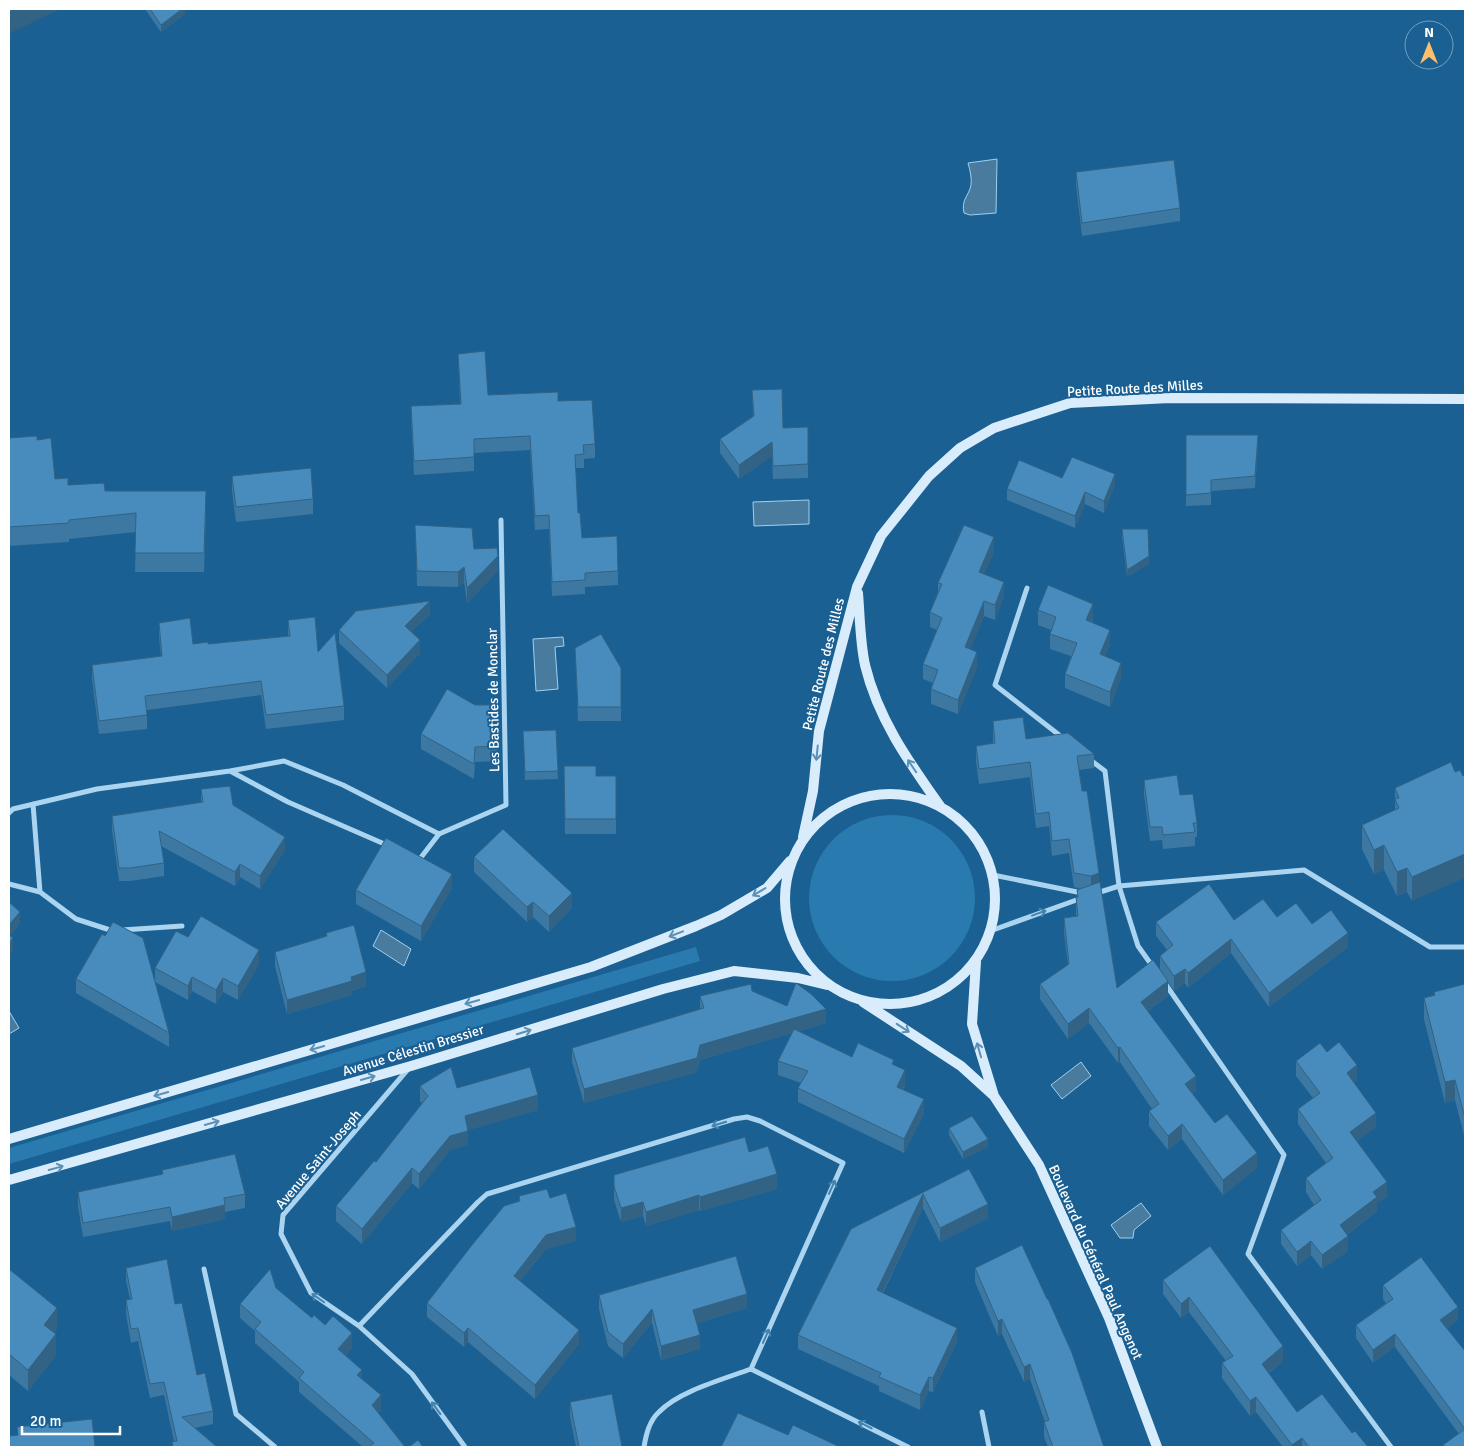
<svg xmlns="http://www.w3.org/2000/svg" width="1474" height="1456" viewBox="0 0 1474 1456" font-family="Signika,sans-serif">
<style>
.green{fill:#297aaf}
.water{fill:#497b9e;stroke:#9dd1f2}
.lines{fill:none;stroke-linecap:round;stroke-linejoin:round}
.street{stroke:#aad4ef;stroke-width:5}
.secondary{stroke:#d8ecfb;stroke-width:10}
.wall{fill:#3d78a2}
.shaded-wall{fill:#326284}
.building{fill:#478cbc;stroke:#326284}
.oneway{stroke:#5c91b7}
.oneway2{stroke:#4583af}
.labels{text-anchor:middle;stroke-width:4;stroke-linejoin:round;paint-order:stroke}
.street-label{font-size:14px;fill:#fff;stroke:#1a6093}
</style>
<rect width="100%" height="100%" fill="#1a6093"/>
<path class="green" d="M809 898a83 83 0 1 1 166 0a83 83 0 1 1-166 0Z
M696,947L700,961L9,1164V1148Z"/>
<path class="water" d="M997,159L996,213L970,215L964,213C961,199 969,196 971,185C972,178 970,170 968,163Z
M809,500V524L754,526L753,502Z
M563,637L564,646L555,647L558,689L536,691L533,639Z
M381,930L411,949L404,966L373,946Z
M9,1011L19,1028L9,1034Z
M1081,1062L1091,1076L1062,1099L1051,1085Z
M1141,1203L1151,1216L1134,1230L1133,1238H1120L1111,1225Z"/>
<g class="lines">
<path class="street" d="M1027,588L995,685L1063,738
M1089,759L1105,771L1119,886L1138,946L1153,967
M230,771L288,802L389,846
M33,804L40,892L76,919L113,931
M9,813L13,809L97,789L230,771L284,761L343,785L439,834L419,860L417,859
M439,834L506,805L501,520
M993,875L1082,893
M9,884L40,892
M1097,893L1119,886L1304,870L1430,947H1465
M122,930L182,926
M993,930L1082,898
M1164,982L1284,1155L1248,1254L1391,1447
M409,1068L283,1215L281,1234L311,1293L359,1326L412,1374L465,1447
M204,1269L236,1414L275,1447
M359,1326L478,1202L487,1194L734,1119L747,1117L760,1121L843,1163L751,1369L908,1447
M982,1412L989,1447
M644,1447C646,1435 649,1421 659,1412C679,1391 724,1379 751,1369"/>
<path class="secondary" d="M858,593C860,617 860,642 865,665C878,719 909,762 940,806
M785 899a105 105 0 1 1 210 0a105 105 0 1 1-210 0Z
M803,837L813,791L819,731L857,587L881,536L929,476L960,448L994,428L1070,403L1170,398L1465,399
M976,962L972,1024L994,1096L1039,1165L1109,1318L1157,1447
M863,1002L961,1066L993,1095
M9,1139L591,967L696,926L721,915L767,888L790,861
M9,1180L411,1066L663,989L734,971L798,978L827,985"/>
</g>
<path class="wall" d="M145,9H185V14L161,32Z
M1076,172L1180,208V221L1082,236L1076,185Z
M458,354L488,395L558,401L595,444V458L584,459V468H575L578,513L582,538L618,571V585L585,587V594L552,596L549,529L535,530L530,450L474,453V471L414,475L411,419V406L460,404Z
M752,390L783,428L808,427V478L773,479L772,456L739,479L720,453V439L753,416Z
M1186,435L1258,446L1255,488L1211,491V505L1186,506Z
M9,438L37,440L55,479L68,485L206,511L204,572H135L136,532L69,539V542L9,546Z
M232,476L313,499V514L236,522L232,491Z
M1115,485L1104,513L1085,504L1075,528L1007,500V489Z
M415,525L474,549L498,571L467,603L464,582L458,587L417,586Z
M1122,529L1149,564L1127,577L1122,537Z
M994,552L984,574L1004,596L995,620L984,616L970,649L977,667L958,714L931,704V689L933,683L923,679V664L937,630L930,627V612L938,592V583Z
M1038,610L1093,618L1092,622L1110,645L1105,656L1121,678L1110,707L1065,688V674L1071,656L1050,649V634L1051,630L1038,625Z
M430,614L411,632L420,653L387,688L339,643V630Z
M288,620L318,652L344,706V720L266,729L261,695L147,710V729L99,734L92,679V665L161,656L159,637V623L193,644H208L288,636Z
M575,648L621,668V721H578Z
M475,705H498L497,761L475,762L474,779L421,749V734Z
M993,721L1026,739L1094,754V768L1079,770L1117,988L1168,996L1148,1011L1196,1091L1192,1093L1215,1123L1257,1168L1223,1195L1182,1139L1168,1150L1149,1126V1111L1152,1109L1120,1062L1118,1063L1089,1023L1068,1039L1040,999V984L1068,965L1064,933V918L1076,916V897H1077V890L1081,889L1074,887L1069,853L1052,856L1049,826L1036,828L1030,777L979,784L976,761V746L993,744Z
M556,730L558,779L525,780L523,731Z
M564,766L596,776H616V834H565Z
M1455,772L1463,776L1412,901L1407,892L1397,896L1384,870L1374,874L1362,849V825L1395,810V788Z
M1144,780L1180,795L1197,823V837H1195V846L1163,849L1162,840L1150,841L1144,794Z
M201,789L233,805L285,850L260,889L240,877L235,886L161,846L164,863V876L130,881H119L112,830V816L201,803Z
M474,857L572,908L549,932L533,917L527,922L474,872Z
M452,888L421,941L356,904V890Z
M1277,917L1312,924L1348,947L1269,1007L1231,953L1188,988L1185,983L1174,991L1160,970V956L1167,950L1156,936V922L1234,920Z
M326,933L366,986L352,991V995L287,1014L275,966V952L326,936Z
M188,937L259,964L238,1000L223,992L216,1004L192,991L188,1000L155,982V968Z
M76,979L169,1033V1047L76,993Z
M1465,984V1139L1455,1100L1445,1103L1424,1019V998L1434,995V992Z
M752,991L826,1023L799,1031L852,1057L894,1065L905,1084L903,1090L924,1114L904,1153L798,1102V1088L801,1083L778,1075V1061L792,1033L700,1060L697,1072L584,1103L572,1062V1048L700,1009V996Z
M1327,1052L1357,1080L1354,1082L1376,1127L1357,1141L1387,1196L1377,1203V1211L1347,1235L1348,1251L1322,1269L1311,1255L1297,1266L1281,1244V1230L1314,1205L1306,1192V1178L1326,1163L1298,1124V1109L1313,1098L1296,1076V1061Z
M420,1086L457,1088L538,1110L468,1130V1145L450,1150L419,1189L412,1183L362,1244L336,1221V1206L376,1162L422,1103L420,1101Z
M949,1128L988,1147L963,1159L949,1135Z
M749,1152L777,1189L700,1211L699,1210L646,1226L643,1216L621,1222L614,1200V1186Z
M969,1169L988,1218L940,1242L923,1208L883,1293L957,1342L933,1392L929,1391L920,1410L879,1391V1386L798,1349V1335L851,1229Z
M162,1170L245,1194V1208L225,1212V1219L172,1231L170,1221L83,1237L78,1206V1192L162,1175Z
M519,1196L550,1198L576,1241L546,1249L520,1281L579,1344L535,1399L468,1342L464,1347L427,1317V1303L519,1202Z
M126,1268L175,1304L197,1375L213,1411V1424L195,1428L217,1447H172V1442L174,1441L164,1395L150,1398L138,1341L131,1343L126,1314V1300L130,1299L126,1281Z
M975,1268L1104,1447H1048L1044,1437V1422H1045L1030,1379L1024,1382L1002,1334L998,1336L975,1282Z
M9,1269L57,1329L54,1333L56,1355L28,1391L9,1375Z
M1163,1280L1283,1361L1269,1373L1297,1412L1352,1433L1368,1447H1283L1256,1412L1250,1416L1222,1378V1363L1226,1361L1189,1312L1181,1318L1163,1294Z
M1383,1285L1458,1320L1447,1328L1465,1351V1447H1443V1445L1459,1434L1395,1347L1373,1363L1356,1338V1325L1386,1303L1383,1299Z
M276,1288L312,1318L352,1348L346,1355L362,1379L381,1410L378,1413L405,1447H363L299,1392V1382L255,1343V1331L240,1318V1304Z
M599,1295L747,1308L697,1323L700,1349L661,1360L652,1323L623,1358L608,1346L599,1309Z
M570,1402L622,1447H576L570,1417Z"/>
<path class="shaded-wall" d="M15,9H60L9,34V12Z
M182,9H185V14L161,32V25Z
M1258,435V446L1255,488V476Z
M772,442V456L739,479V465Z
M1115,474V485L1104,513V501Z
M1085,492V504L1075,528V516Z
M994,537V552L979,587V572Z
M498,556V571L467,603V588Z
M1149,556V564L1127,577V570Z
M464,567V582L458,587V572Z
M1004,582V596L995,620V605Z
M430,601V614L405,639V626Z
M984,601V616L965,662V647Z
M1093,604V618L1086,635V620Z
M1110,630V645L1100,669V654Z
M420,640V653L387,688V675Z
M977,652V667L958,714V700Z
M1121,663V678L1110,707V692Z
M285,837V850L260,889V876Z
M1384,845V870L1374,874V850Z
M1465,854V878L1412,901V877Z
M240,864V877L235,886V872Z
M1407,868V892L1397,896V872Z
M1099,873V888L1091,890V876Z
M452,874V888L421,941V926Z
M572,893V908L549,932V916Z
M533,902V917L527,922V907Z
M20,912V924L9,938V925Z
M1348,933V947L1269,1007V993Z
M13,938V951L9,956V943Z
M1231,939V953L1188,988V973Z
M259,950V964L238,1000V986Z
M1185,969V983L1174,991V976Z
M366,972V986L352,991V995L287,1014V1000Z
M192,977V991L188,1000V986Z
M223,978V992L216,1004V990Z
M1168,981V996L1141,1016V1002Z
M1089,1008V1023L1068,1039V1024Z
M826,1009V1023L700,1060L697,1072L584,1103V1089L700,1045Z
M1120,1047V1062L1118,1063V1048Z
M1357,1065V1080L1347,1087V1073Z
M905,1070V1084L897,1101V1087Z
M1196,1076V1091L1185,1098V1084Z
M1455,1080V1100L1445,1103V1082Z
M538,1095V1110L465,1131V1116Z
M924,1099V1114L904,1153V1139Z
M1376,1113V1127L1350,1147V1132Z
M1182,1124V1139L1168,1150V1136Z
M468,1131V1145L450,1150L419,1189V1174L450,1136Z
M988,1139V1147L963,1159V1152Z
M1257,1153V1168L1223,1195V1180Z
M412,1168V1183L362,1244V1229Z
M777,1174V1189L700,1211V1197Z
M1387,1182V1196L1377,1203V1211L1340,1240V1225L1373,1192Z
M923,1194V1208L877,1304V1290Z
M699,1195V1210L646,1226V1212Z
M643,1202V1216L621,1222V1208Z
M988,1204V1218L940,1242V1228Z
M225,1205V1219L172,1231V1217Z
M576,1227V1241L546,1249L514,1289V1276L546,1235Z
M1348,1236V1251L1322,1269V1255Z
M1311,1241V1255L1297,1266V1252Z
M747,1294V1308L693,1324V1310Z
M1189,1297V1312L1181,1318V1304Z
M1458,1307V1320L1440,1333V1320Z
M57,1308V1329L44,1346V1325Z
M652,1309V1323L623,1358V1344Z
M1002,1319V1334L998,1336V1321Z
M468,1328V1342L464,1347V1333Z
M957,1328V1342L933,1392V1378Z
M579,1330V1344L535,1399V1385Z
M352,1333V1348L338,1364V1349Z
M56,1334V1355L28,1391V1370Z
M1395,1334V1347L1373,1363V1350Z
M700,1335V1349L661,1360V1346Z
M1283,1346V1361L1262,1378V1364Z
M1030,1364V1379L1024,1382V1367Z
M362,1370V1384L357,1375Z
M929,1377V1391L920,1410V1395Z
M381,1395V1410L372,1420V1405Z
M1256,1397V1412L1250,1416V1401Z
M1302,1438V1447H1292V1445Z"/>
<path class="building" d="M9,9H15L9,12Z
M150,9H182L161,25Z
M1174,160L1180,208L1082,223L1076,172Z
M485,351L488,395L558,392V401L592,400L595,444L583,445L584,454L575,455L578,513H580L582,538L617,536L618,571L585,573V580L552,582L549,515L535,516L530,436L474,439V457L414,461L411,406L461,404L458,354Z
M782,389L783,428L808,427V464L773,466L772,442L739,465L720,439L754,416L752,390Z
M1186,435H1258L1255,476L1211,480V493L1186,495Z
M37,436V440L51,438L55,479L68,478V485L104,483L105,491H206L204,553H135L136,513L69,520V523L9,527V438Z
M1072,457L1115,474L1104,501L1085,492L1075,516L1007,489L1019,460L1062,478Z
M311,468L313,499L236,507L232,476Z
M415,525L472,528L474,549L497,548L498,556L467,588L464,567L458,572L417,571Z
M964,525L994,537L979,572L1004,582L995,605L984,601L965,647L977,652L958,700L931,689L938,670L923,664L942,618L930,612L942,584L938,583Z
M1122,529H1148L1149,556L1127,570Z
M1048,585L1093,604L1086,620L1110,630L1100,654L1121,663L1110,692L1065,674L1077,643L1050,634L1056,617L1038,610Z
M430,601L405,626L420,640L387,675L339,630L356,611Z
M315,617L318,652L335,633L344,706L266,715L261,681L145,696L147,715L99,721L92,665L162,656L159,623L190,618L193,644L208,642V644L290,636L288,620Z
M601,634L621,668V707H578L575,648Z
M447,689L475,705H498L497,746L475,747L474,764L421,734Z
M1023,717L1026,739L1068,733L1094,754L1077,756L1082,791H1087L1099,873L1091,876L1074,873L1069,839L1052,841L1049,812L1036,814L1030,762L979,769L976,746L995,743L993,721Z
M556,730L558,771L525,772L523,731Z
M1451,762L1455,772L1460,770L1463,776L1465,775V854L1412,877L1407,868L1397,872L1384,845L1374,850L1362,825L1399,808L1395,799L1399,798L1395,788Z
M564,766H596V776H616V819H565Z
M1177,775L1180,795L1193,794L1197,823H1193L1195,832L1163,835L1162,827H1150L1144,780Z
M230,786L233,805L285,837L260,876L240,864L235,872L159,831L164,863L130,868H119L112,816L203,802L201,789Z
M503,829L572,893L549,916L533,902L527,907L474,857Z
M386,838L452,874L421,926L356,890Z
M1100,882L1117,988L1153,960L1168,981L1141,1002L1196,1076L1185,1084L1215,1123L1227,1114L1257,1153L1223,1180L1182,1124L1168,1136L1149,1111L1159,1104L1120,1047L1118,1048L1089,1008L1068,1024L1040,984L1069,964L1064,918L1078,916L1076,897H1078L1077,890Z
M1209,884L1234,920L1263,899L1277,917L1296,903L1312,924L1331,910L1348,933L1269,993L1231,939L1188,973L1185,969L1174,976L1160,956L1173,945L1156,922Z
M9,902L20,912L9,925Z
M201,916L259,950L238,986L223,978L216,990L192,977L188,986L155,968L176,931L188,937Z
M113,922L143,938L169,1033L76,979L102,934L105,936Z
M354,925L366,972L351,977L352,981L287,1000L275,952L327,936L326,933Z
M9,935L13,938L9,943Z
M796,983L811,994L826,1009L700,1045L697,1058L584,1089L572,1048L704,1008L700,996L751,984L752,991L787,1006Z
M1465,984V1118L1455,1080L1445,1082L1424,998L1435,995L1434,992Z
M794,1029L852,1057L858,1043L894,1060L892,1064L905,1070L897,1087L924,1099L904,1139L798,1088L808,1071L778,1061Z
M1339,1042L1357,1065L1347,1073L1376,1113L1350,1132L1387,1182L1373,1192L1377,1197L1340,1225L1348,1236L1322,1255L1311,1241L1297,1252L1281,1230L1321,1200L1306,1178L1333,1158L1298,1109L1320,1093L1296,1061L1320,1043L1327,1052Z
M451,1067L457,1088L530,1067L538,1095L465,1116L468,1131L450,1136L419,1174L412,1168L362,1229L336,1206L374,1161L376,1162L428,1096L420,1086Z
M972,1116L988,1139L963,1152L949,1128Z
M745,1137L749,1152L768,1146L777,1174L700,1197L699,1195L646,1212L643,1202L621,1208L614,1186V1175Z
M235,1154L245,1194L224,1198L225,1205L172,1217L170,1207L83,1223L78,1192L163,1174L162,1170Z
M969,1169L988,1204L940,1228L923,1194L877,1290L957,1328L933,1378L929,1377L920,1395L879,1377L881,1373L798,1335L851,1229Z
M547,1189L550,1198L566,1193L576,1227L546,1235L514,1276L579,1330L535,1385L468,1328L464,1333L427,1303L472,1245L504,1206L520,1201L519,1196Z
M1022,1245L1047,1299H1048L1072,1353L1104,1447H1053L1044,1422L1049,1420L1030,1364L1024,1367L1002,1319L998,1321L975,1268Z
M1210,1246L1283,1346L1262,1364L1297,1412L1322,1394L1352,1433L1355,1431L1368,1447H1309L1302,1438L1292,1445L1256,1397L1250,1401L1222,1363L1233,1356L1189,1297L1181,1304L1163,1280Z
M736,1256L747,1294L693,1310L700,1335L661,1346L652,1309L623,1344L608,1332L599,1295Z
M1421,1257L1458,1307L1440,1320L1465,1351V1447H1445L1443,1445L1465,1429L1395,1334L1373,1350L1356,1325L1393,1299L1383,1285Z
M167,1259L175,1304L182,1303L197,1375L205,1373L213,1411L182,1417L217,1447H173L172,1442L177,1441L164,1382L150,1384L138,1328L131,1329L126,1300L132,1299L126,1268Z
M9,1269L57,1308L44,1325L56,1334L28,1370L9,1354Z
M270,1269L276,1288L312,1318L314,1315L325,1325L333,1316L352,1333L338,1349L362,1370L357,1375L381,1395L372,1405L405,1447H368L374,1443L299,1378L304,1372L255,1329L261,1322L240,1304Z
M612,1394L622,1447H579L570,1402Z
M738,1413L788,1435L793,1425L840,1447H721Z
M92,1419L95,1447H9V1436L18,1435L17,1427Z
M418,1440L423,1447H409Z"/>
<defs><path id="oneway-shaft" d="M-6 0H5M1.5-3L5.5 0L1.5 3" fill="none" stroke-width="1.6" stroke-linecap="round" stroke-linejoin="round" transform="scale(1.25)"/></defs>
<g class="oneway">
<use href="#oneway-shaft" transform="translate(817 753) rotate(96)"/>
<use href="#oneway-shaft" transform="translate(912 766) rotate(-124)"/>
<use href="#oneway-shaft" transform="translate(759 892) rotate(149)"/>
<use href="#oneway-shaft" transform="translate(676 934) rotate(159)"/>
<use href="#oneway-shaft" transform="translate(472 1002) rotate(164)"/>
<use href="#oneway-shaft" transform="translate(903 1028) rotate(33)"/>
<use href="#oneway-shaft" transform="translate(524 1032) rotate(-17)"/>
<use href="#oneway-shaft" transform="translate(317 1048) rotate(164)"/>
<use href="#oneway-shaft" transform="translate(979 1050) rotate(-106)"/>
<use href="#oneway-shaft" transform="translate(368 1078) rotate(-16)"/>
<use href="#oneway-shaft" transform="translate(161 1094) rotate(164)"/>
<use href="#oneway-shaft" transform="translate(212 1123) rotate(-16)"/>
<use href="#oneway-shaft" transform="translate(56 1168) rotate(-15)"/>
</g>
<g class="oneway2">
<use href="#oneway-shaft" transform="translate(1039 913) rotate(-20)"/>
<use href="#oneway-shaft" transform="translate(719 1124) rotate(163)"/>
<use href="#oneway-shaft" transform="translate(832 1187) rotate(-66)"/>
<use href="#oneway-shaft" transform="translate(318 1298) rotate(-145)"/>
<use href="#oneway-shaft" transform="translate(766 1336) rotate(-66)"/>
<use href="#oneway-shaft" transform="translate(436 1408) rotate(-126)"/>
<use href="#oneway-shaft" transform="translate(865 1425) rotate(-153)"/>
</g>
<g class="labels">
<g class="street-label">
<text transform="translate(1135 388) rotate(-3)" y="5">Petite Route des Milles</text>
<text transform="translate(823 664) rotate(-76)" y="5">Petite Route des Milles</text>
<text transform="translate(493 700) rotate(-91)" y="5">Les Bastides de Monclar</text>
<text transform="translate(413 1050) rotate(-17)" y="5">Avenue Célestin Bressier</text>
<text transform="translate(318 1159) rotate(-50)" y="5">Avenue Saint-Joseph</text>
<text transform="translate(1096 1262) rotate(66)" y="5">Boulevard du Général Paul Angenot</text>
</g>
</g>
<rect width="1474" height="1456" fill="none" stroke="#ffffff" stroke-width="20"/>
<g transform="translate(1429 45)"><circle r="24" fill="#1a6093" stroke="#76a0be"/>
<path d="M0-4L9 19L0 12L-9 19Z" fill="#ffbe69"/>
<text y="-8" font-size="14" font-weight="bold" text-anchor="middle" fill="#ffffff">N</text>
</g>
<path d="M22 1426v8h98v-8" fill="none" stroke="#ffffff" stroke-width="2.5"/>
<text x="30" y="1426" font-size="15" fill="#ffffff" stroke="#1a6093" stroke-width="4" paint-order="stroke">20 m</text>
</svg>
